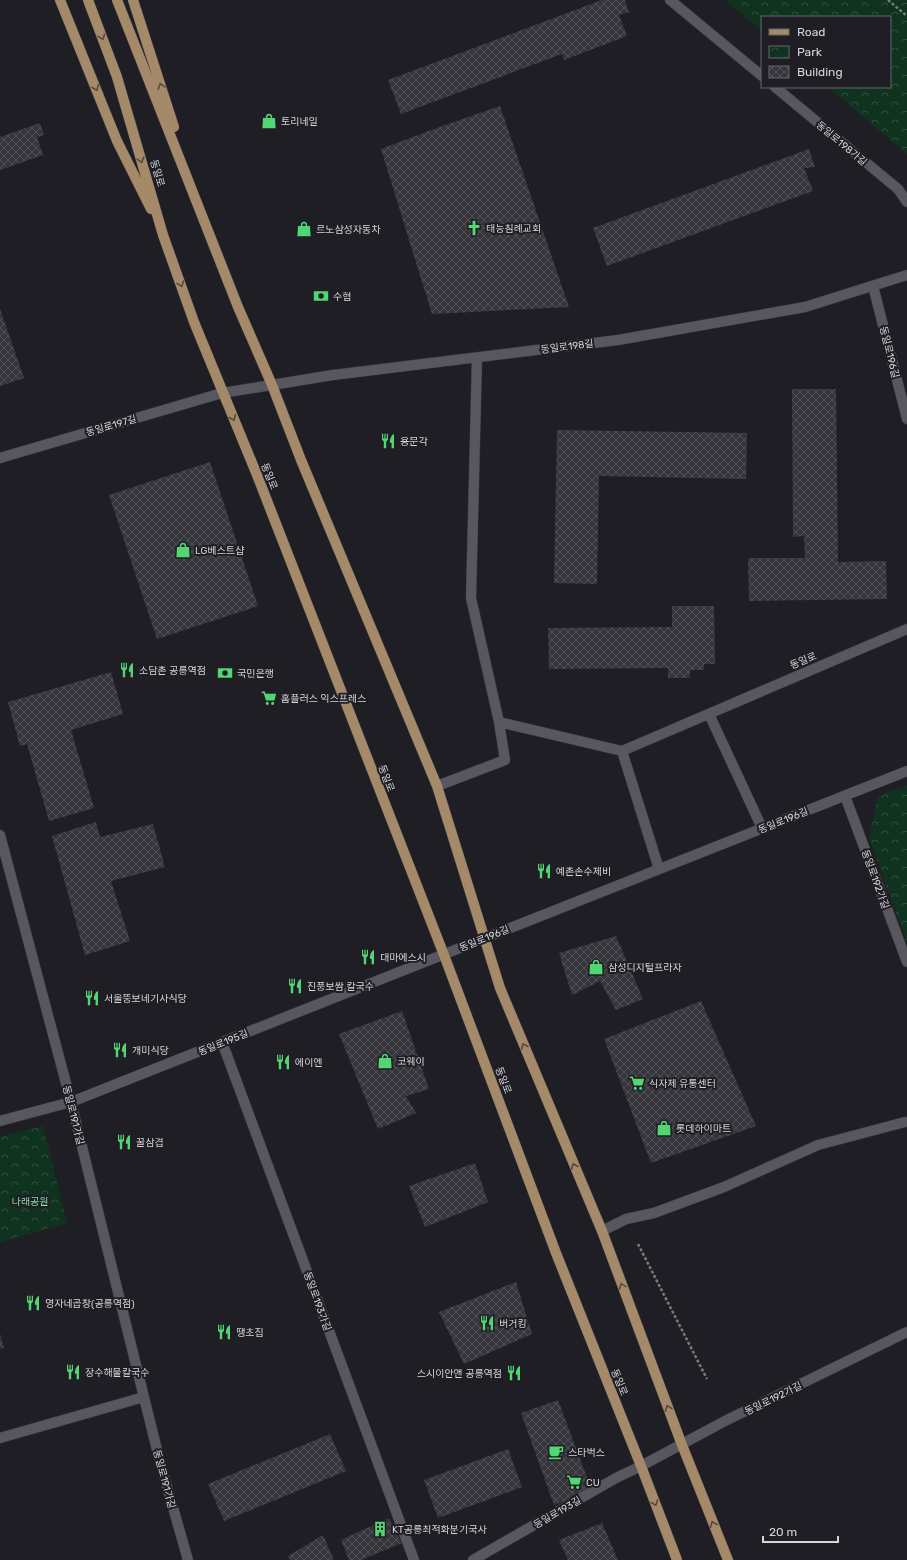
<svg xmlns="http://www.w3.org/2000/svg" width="907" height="1560" viewBox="0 0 907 1560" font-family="Rubik,'Noto Sans KR',sans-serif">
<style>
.park{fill:url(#park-crowns)}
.building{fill:url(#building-cross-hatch)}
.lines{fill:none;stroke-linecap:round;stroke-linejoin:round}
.minor-casing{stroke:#3b393f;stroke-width:11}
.major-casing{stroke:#3b393f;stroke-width:11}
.path{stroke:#7a797e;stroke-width:2.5;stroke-dasharray:3 2;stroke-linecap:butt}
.minor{stroke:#58565e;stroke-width:10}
.major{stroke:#a58a69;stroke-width:10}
.oneway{stroke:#554940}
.labels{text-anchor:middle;stroke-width:4;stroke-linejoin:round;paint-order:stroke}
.poi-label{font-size:10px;fill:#d6d5d9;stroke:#201e25;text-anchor:start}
.street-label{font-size:10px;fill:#d6d5d9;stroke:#201e25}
.park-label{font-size:10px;fill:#89dfa8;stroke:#201e25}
</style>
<defs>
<pattern id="park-crowns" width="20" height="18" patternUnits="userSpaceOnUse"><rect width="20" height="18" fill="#0f331e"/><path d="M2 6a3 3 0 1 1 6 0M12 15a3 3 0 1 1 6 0" fill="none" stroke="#31503e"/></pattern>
<pattern id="building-cross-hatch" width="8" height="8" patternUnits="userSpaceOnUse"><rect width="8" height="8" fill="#36353c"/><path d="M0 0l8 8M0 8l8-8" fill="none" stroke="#525158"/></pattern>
</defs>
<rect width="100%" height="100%" fill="#201e25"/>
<path class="park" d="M725,0H907V154L828,87H890V17H762V31Z
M907,785V943L869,838L878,796Z
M43,1126L67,1223L0,1242V1137Z"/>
<path class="building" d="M602,0H625L629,12L619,15L627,36L564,60L562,54L401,114L388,80Z
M500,106L569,307L432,314L381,149L437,128Z
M40,123L44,135L37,137L43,155L0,170V137Z
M809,149L815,167L804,168L813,191L607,266L593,228Z
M0,309L24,378L0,386Z
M792,389H836L838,562L886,561L887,599L749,601L748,558H805L804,536L793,537Z
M557,430L747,433L746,479L599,476L597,584L554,583Z
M210,462L258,606L157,639L109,495Z
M672,606H714L715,664H704V670H690V678H668V668L549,669L548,628L672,627Z
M111,672L123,714L71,730L94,808L49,821L27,744L20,746L8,702Z
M96,822L100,837L153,824L165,867L111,881L130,941L85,955L52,836Z
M616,936L643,999L616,1010L600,981L572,995L559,953Z
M701,1001L756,1126L651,1163L604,1039Z
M402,1011L429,1089L406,1096L416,1113L378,1129L339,1034Z
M475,1163L488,1202L425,1227L409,1186Z
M516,1282L532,1334L464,1364L439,1312Z
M0,1334L4,1348L0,1349Z
M558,1400L592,1491L554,1505L521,1413Z
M330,1434L346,1471L224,1521L208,1484Z
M508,1449L522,1487L438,1518L424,1480Z
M389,1518L402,1543L361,1560H349L341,1540Z
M602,1523L618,1560H568L559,1540Z
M323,1535L334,1560H290L288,1556Z"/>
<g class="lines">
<g class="minor-casing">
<path id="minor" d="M670,0L762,76
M775,87L898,189L907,202
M873,286L907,419
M477,358L471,598L499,722L622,751L907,629
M0,458L222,393L333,375L618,340L805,307L907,275
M709,714L762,828
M622,751L659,869
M437,786L505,760L499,722
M845,796L907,962
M0,835L71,1102L160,1462L188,1560
M222,1042L414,1560
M0,1121L71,1102L907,771
M602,1231L626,1219L654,1213L724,1187L818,1145L905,1122
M0,1438L144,1397
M473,1560L616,1478L641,1466L725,1421L907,1332"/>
</g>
<g class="major-casing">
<path id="major" d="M60,0L117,141L151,209
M88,0L117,77L163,235L194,322L257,475L444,955L556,1253L641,1466L677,1560
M117,0L238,307L272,385L301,460L437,786L500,988L602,1231L682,1445L728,1560
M133,0L174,127"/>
</g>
<path class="path" d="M888,0L907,16
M638,1244L707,1379"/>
<use href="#minor" class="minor"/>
<use href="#major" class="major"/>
</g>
<defs><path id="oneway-chevron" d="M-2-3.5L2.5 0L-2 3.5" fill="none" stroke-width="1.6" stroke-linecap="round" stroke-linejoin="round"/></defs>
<g class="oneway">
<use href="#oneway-chevron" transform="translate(102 37) rotate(70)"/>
<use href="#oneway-chevron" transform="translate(161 86) rotate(-108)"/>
<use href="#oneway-chevron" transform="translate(96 88) rotate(68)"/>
<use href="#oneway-chevron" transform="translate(141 160) rotate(74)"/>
<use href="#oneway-chevron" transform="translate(181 284) rotate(70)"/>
<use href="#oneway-chevron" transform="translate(233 418) rotate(67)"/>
<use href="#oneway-chevron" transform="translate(524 1046) rotate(-113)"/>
<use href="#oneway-chevron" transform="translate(574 1166) rotate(-113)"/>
<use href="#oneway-chevron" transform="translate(622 1286) rotate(-111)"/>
<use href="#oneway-chevron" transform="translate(668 1408) rotate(-111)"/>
<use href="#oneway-chevron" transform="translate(655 1503) rotate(69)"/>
<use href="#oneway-chevron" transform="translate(713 1524) rotate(-112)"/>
</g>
<defs>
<g id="shop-bare" transform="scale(1.2)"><path d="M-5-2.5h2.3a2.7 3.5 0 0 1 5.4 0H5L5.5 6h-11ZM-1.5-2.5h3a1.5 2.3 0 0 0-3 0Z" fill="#52d673" stroke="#201e25" stroke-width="2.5" paint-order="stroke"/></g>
<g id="church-bare" transform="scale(1.2)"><path d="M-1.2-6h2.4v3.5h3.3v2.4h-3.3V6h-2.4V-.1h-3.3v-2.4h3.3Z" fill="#52d673" stroke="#201e25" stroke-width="2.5" paint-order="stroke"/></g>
<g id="bank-bare" transform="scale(1.2)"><path d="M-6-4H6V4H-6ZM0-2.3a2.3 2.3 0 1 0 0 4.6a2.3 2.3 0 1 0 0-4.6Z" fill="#52d673" stroke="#201e25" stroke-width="2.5" paint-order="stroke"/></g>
<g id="restaurant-bare" transform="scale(1.2)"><path d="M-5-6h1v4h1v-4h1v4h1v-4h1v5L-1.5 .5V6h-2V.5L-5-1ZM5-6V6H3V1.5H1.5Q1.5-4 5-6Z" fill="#52d673" stroke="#201e25" stroke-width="2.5" paint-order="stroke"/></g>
<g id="supermarket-bare" transform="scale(1.2)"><path d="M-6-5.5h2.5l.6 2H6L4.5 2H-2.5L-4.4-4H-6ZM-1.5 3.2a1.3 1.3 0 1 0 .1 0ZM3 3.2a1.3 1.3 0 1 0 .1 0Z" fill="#52d673" stroke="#201e25" stroke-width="2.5" paint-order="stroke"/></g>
<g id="cafe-bare" transform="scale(1.2)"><path d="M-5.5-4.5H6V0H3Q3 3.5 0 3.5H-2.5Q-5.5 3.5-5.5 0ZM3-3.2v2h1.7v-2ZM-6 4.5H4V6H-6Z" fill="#52d673" stroke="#201e25" stroke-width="2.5" paint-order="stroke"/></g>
<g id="building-bare" transform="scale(1.2)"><path d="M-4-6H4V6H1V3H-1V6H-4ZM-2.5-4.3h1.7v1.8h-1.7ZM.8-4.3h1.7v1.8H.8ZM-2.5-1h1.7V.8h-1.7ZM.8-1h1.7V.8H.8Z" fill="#52d673" stroke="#201e25" stroke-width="2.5" paint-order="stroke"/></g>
</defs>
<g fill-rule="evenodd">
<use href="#shop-bare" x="269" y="121"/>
<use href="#church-bare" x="474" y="228"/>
<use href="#shop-bare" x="304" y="229"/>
<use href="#bank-bare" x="321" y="296"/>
<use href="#restaurant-bare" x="388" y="441"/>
<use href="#shop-bare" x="183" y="550"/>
<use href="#restaurant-bare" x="127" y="670"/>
<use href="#bank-bare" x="225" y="673"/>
<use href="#supermarket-bare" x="269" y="698"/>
<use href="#restaurant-bare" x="544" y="871"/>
<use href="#restaurant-bare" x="368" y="957"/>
<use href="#shop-bare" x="596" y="967"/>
<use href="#restaurant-bare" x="295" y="986"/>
<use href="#restaurant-bare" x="92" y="998"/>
<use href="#restaurant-bare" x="120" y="1050"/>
<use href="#shop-bare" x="385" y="1061"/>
<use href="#restaurant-bare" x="283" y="1062"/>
<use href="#supermarket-bare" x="637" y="1083"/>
<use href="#shop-bare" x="664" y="1128"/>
<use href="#restaurant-bare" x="124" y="1142"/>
<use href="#restaurant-bare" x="33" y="1303"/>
<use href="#restaurant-bare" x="487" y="1323"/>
<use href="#restaurant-bare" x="224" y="1332"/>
<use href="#restaurant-bare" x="73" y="1372"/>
<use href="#restaurant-bare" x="514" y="1373"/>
<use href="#cafe-bare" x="556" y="1452"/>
<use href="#supermarket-bare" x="574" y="1482"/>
<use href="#building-bare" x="380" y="1529"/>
</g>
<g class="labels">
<g class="poi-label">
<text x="281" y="125">토리네일</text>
<text x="486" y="232">태능침례교회</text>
<text x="316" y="233">르노삼성자동차</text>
<text x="333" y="300">수협</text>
<text x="400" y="445">용문각</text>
<text x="195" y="554">LG베스트샵</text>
<text x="139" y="674">소담촌 공릉역점</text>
<text x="237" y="677">국민은행</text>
<text x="281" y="702">홈플러스 익스프레스</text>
<text x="556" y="875">예촌손수제비</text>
<text x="380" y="961">대마에스시</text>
<text x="608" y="971">삼성디지털프라자</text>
<text x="307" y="990">진풍보쌈 칼국수</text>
<text x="104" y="1002">서울뚱보네기사식당</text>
<text x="132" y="1054">개미식당</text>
<text x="397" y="1065">코웨이</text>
<text x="295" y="1066">에이엔</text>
<text x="649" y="1087">식자제 유통센터</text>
<text x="676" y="1132">롯데하이마트</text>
<text x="136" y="1146">꿀삼겹</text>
<text x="45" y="1307">영자네곱창(공릉역점)</text>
<text x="499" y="1327">버거킹</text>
<text x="236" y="1336">땡초집</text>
<text x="85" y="1376">장수해물칼국수</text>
<text x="502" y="1377" text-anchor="end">스시이안앤 공릉역점</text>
<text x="568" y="1456">스타벅스</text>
<text x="586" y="1486">CU</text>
<text x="392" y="1533">KT공릉최적화분기국사</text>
</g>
<g class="street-label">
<text transform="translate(842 143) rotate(40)" y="4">동일로198가길</text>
<text transform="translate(158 173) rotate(74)" y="4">동일로</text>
<text transform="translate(567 346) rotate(-7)" y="4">동일로198길</text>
<text transform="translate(890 352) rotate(76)" y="4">동일로196길</text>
<text transform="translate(111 425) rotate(-16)" y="4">동일로197길</text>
<text transform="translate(270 476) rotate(68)" y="4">동일로</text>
<text transform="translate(803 660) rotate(-23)" y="4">동일로</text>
<text transform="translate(387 778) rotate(69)" y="4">동일로</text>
<text transform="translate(783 820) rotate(-22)" y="4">동일로196길</text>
<text transform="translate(876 879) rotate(70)" y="4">동일로192가길</text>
<text transform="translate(484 938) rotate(-22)" y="4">동일로196길</text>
<text transform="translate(223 1042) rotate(-22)" y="4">동일로195길</text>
<text transform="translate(504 1080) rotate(69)" y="4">동일로</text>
<text transform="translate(74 1115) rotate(76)" y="4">동일로191가길</text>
<text transform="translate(318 1301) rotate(70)" y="4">동일로193가길</text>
<text transform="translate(620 1382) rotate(68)" y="4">동일로</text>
<text transform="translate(773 1398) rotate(-26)" y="4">동일로192가길</text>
<text transform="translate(165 1479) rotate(75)" y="4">동일로191가길</text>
<text transform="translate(557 1512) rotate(-30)" y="4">동일로193길</text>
</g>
<g class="park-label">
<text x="30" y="1205">나래공원</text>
</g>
</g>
<rect x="761" y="16" width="130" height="72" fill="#201e25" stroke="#69676d"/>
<rect x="769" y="29" width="20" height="6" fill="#a58a69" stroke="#69676d"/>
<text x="797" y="36" font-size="12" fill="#d6d5d9">Road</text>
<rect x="769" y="46" width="20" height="12" fill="url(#park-crowns)" stroke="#69676d"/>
<text x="797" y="56" font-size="12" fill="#d6d5d9">Park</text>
<rect x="769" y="66" width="20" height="12" fill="url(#building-cross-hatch)" stroke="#69676d"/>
<text x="797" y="76" font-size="12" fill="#d6d5d9">Building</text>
<path d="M763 1536v6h75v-6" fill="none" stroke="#d6d5d9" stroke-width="2"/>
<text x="769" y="1536" font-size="12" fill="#d6d5d9" stroke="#201e25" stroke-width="3" paint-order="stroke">20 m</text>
</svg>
